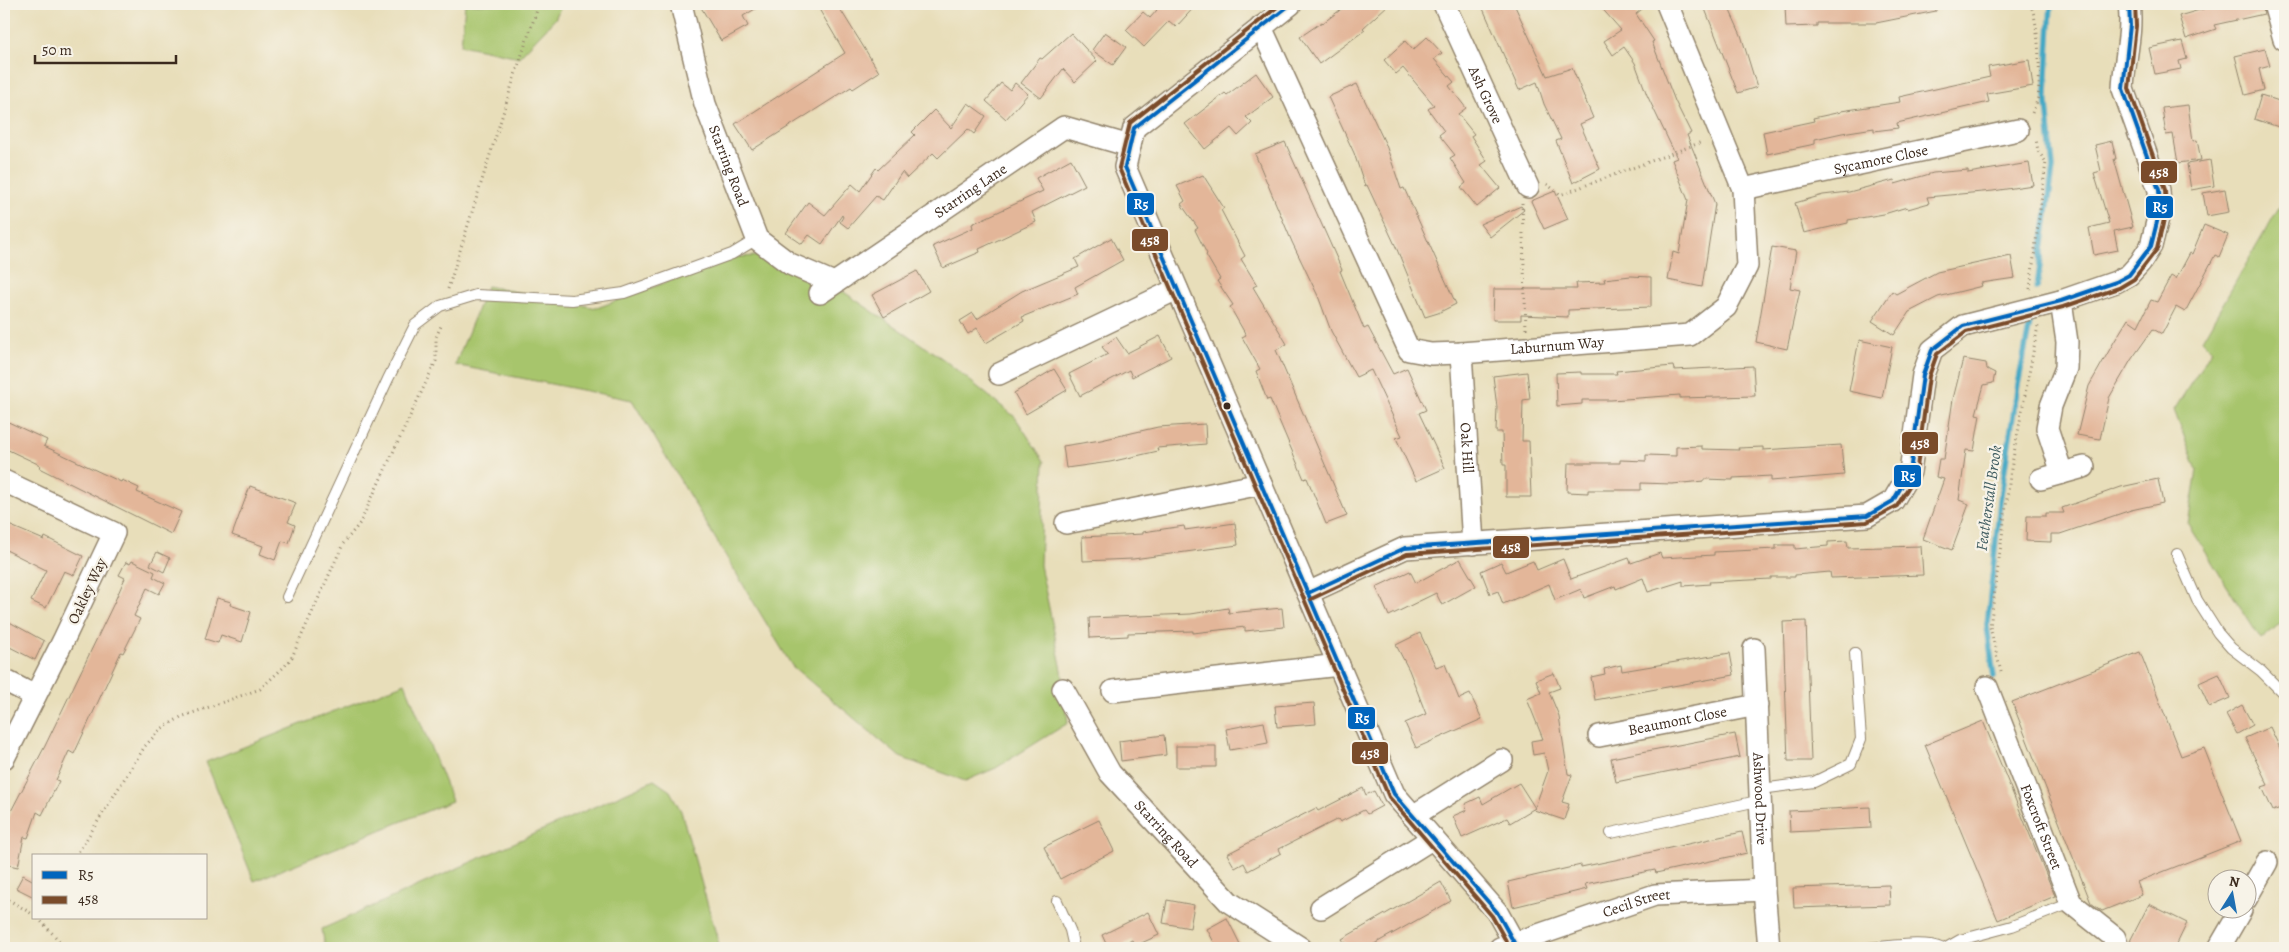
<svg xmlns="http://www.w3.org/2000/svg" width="2289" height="952" viewBox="0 0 2289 952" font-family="Alegreya,serif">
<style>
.green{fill:#a7c56c;stroke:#717845}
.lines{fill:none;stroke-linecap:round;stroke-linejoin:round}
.stream{stroke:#44a8c4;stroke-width:5.5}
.building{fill:#e3b699}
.lane-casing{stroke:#92846c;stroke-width:12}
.street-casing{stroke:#92846c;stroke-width:24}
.path{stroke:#92846c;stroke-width:3;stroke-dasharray:1 4;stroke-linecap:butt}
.lane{stroke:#fff;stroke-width:10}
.street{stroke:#fff;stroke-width:21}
.bus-1-casing{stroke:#f7f3e8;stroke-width:8}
.bus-2-casing{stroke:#f7f3e8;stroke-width:8}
.bus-1{stroke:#0065bd;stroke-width:4}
.bus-2{stroke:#7a4b2a;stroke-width:4}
.bus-dot{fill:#3b2a1e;stroke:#f7f3e8;stroke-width:2}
.labels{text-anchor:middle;stroke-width:4.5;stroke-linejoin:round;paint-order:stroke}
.street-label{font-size:15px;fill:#3b2a1e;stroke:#f7f3e8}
.water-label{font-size:16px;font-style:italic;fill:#3f5c60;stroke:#f7f3e8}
.line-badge{stroke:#f7f3e8;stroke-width:2}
.badge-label{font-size:14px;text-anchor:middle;font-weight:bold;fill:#fff}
</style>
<rect width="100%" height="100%" fill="#f7f3e8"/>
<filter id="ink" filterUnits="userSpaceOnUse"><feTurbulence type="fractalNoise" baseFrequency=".02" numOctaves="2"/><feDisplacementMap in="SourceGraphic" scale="10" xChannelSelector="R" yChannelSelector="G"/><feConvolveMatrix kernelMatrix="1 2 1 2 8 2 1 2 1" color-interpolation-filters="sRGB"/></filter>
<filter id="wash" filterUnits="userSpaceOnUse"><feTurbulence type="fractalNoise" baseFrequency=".0096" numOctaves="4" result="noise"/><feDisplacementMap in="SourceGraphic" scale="20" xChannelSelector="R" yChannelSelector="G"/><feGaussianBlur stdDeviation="1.12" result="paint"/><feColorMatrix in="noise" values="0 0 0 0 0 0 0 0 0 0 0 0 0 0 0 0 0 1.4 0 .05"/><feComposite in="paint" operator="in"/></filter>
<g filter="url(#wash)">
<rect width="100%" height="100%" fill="#e8deba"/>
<path class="green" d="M465,4H562L555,19L519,57L461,45Z
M2285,197V619L2261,640L2188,524L2197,470L2174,410L2212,350L2202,340Z
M789,255L943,359L1015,417L1044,461L1040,565L1062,670L1068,723L996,768L965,781L900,757L792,666L632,400L455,365L487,286L597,308L733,257Z
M405,683L452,801L254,881L206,762Z
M654,780L670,791L681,811L720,948H325L322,929Z"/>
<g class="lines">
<path class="stream" d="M2037,288L2053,168L2046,93L2051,4
M1994,677L1987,626L2000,501L2017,390L2030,323"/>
</g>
<g id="blocks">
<path class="building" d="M699,4H764L743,16L748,26L721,41Z
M816,4H837L879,72L853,89L851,87L752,150L735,124L845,53Z
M1150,4H1197L1176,27L1169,21L1144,47L1126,30L1143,12L1150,18L1157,10Z
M1348,4H1389L1363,28L1365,30L1319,64L1300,37L1322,22L1323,23Z
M1481,4H1514L1547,76L1572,68L1593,118L1580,124L1600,169L1573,183L1556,141L1561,139L1544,104L1537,82L1519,90Z
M1598,4H1648L1636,14L1654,41L1652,42L1675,101L1691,133L1687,135L1715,204L1702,287L1668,280L1673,252L1679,254L1688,200L1672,160L1677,158L1647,95L1635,63L1624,47L1613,55L1604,41L1621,30Z
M1716,4H1727L1741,35L1757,87L1738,93L1705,9Z
M1785,4H1936V11L1876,23H1817V26L1786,27Z
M2220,4H2262L2264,14L2214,25L2216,29L2186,39L2179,16Z
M1105,32L1126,47L1113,65L1092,50Z
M1071,33L1097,61L1075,82L1063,69L1041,98L1021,83L1040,58L1042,59Z
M1427,37L1442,53L1434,59L1454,82L1449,86L1466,108L1458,114L1474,134L1471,136L1487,161L1481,165L1500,188L1477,207L1461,187L1466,183L1450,158L1455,155L1439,135L1444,131L1428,109L1434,105L1403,68L1396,74L1384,60L1405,41L1413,50Z
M2182,41L2187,59L2179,61L2181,69L2155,74L2149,48Z
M2265,49L2270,66L2259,69L2264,90L2245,95L2235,56Z
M2029,60L2033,86L1987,94L1989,102L1897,123L1898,128L1874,131V128L1842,133L1815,139V144L1767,154L1763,132L1814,121L1813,118L1841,112V111L1900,102L1899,97L1990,77L1988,67Z
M1256,73L1273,97L1246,117L1252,123L1238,136L1231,128L1205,149L1185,124L1225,93L1227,95Z
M1001,83L1010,90L1015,83L1028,94L1006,119L986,101Z
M1357,84L1386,145L1401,189L1404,188L1456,304L1438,313L1425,317L1396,247L1367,185L1365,186L1354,153L1328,97Z
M2261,95L2285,103V129L2254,119Z
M968,103L986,116L974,134L968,129L938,158L933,153L907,178L902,172L883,200L876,196L848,228L840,222L843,217L842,215L822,244L809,235L802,244L786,233L808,202L825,215L852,184L860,191L876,168L878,170L915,135L912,132L934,110L951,128Z
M2188,105L2193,141L2197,140L2201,160L2178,163L2173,134L2166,135L2162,108Z
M2112,141L2116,159H2114L2133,227L2114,231L2118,250L2094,255L2089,228L2109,223L2094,173L2101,171L2095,145Z
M1285,142L1342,270L1340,271L1364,329L1368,327L1393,374L1407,368L1426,410L1419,413L1445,468L1416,481L1396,438L1402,436L1371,370L1356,377L1331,331L1318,296L1292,242L1255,154Z
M1071,159L1085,185L1032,212L1036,222L979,249L980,252L943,268L933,246L973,228L972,224L1043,191L1036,178Z
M2210,160L2214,186L2191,190L2187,164Z
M2029,163L2033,185L1993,191L1927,197L1929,203L1908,209L1907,207L1884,214L1848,220V223L1804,233L1795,203L1823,195L1849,192L1894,180L1895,184L1933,173L1968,170V173Z
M1203,175L1224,208L1221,210L1245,256L1241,259L1257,285L1253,287L1287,344L1276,350L1347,516L1326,524L1307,478L1304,479L1270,399L1267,400L1256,371L1260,369L1242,337L1246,335L1230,307L1233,305L1217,281L1220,279L1206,255L1207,254L1195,230L1198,228L1181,204L1185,201L1177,186Z
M2225,189L2229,212L2207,216L2203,193Z
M1555,191L1568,219L1544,229L1531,201Z
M1521,206L1524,210L1490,237L1480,224Z
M2204,225L2228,235L2219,257L2215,255L2185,312L2176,307L2162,334L2153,329L2131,360L2109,398L2100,439L2077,435L2089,386L2114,342L2128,319L2138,326L2151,300L2157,302L2171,276L2176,279L2190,253L2192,254Z
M1111,238L1123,260L1075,287L1078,294L1022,317L1024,321L986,343L977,328L968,334L960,321L973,313L977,319L1022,291L1079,267L1075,259Z
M1772,247L1796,251L1790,288L1800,290L1787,349L1756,342Z
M2011,256L2015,278L1981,283L1982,286L1938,297L1909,312L1894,335L1872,321L1892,291L1896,294L1937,272Z
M917,271L929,291L884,317L872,295Z
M1631,276L1651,277V307L1568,310V317L1521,315V320H1493L1494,289H1577L1576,283L1605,282L1604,279Z
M1160,336L1171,357L1132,377L1129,370L1080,396L1069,374L1108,354L1102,347L1116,337L1127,353Z
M1859,340L1892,347L1882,398L1849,391Z
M1963,359L1986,363L1987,369L1995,373L1993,383L1984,385L1976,414L1980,415L1974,451L1966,450L1959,500L1969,504L1952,550L1923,539L1944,479L1936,477L1939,459H1944L1953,399Z
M1673,366L1674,370L1753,366L1755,396L1680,398V395L1611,400H1582V404L1557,406L1556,373L1581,372V374H1617L1616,371Z
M1054,369L1067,390L1026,414L1014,393Z
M1527,372L1530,399L1523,400L1522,441H1529L1531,497H1506V465H1503L1502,432H1496L1497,407L1493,376Z
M4,420L47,440L44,446L121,482L122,480L139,488L137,492L181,512L171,534L39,468L40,465L4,448Z
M1205,424L1206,444L1157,448L1158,451L1110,462L1066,468L1063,446L1101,440L1158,427Z
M1841,445L1844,475L1771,481V476L1733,478V480L1704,479V481L1672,484L1641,483V490H1588V493L1567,492L1568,463H1620V460L1646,461V455L1676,456V447L1702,446V449L1739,450L1738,448L1763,447V450Z
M2158,479L2163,503L2131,510L2060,534H2051V542L2026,541L2027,516H2046V513H2064L2062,508L2121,487Z
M250,486L296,503L288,522L295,525L289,543L282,541L275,560L260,554L263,546L232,535Z
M4,523L44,540L45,537L83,556L74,575L64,571L46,608L31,601L46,570L4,549Z
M1235,523L1238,545L1133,559L1083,561L1082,537L1143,534V532L1184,526L1185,530Z
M1847,541L1848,548L1921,546L1923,575L1831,578L1830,572L1795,575V577H1771V579L1709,582L1710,584L1683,586V581L1648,592L1643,578L1616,589L1615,586L1584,598L1581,589L1555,600L1549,584L1503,604L1498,591L1490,594L1481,571L1501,562L1506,572L1533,561L1537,570L1563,559L1571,579L1629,558L1631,563L1660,553L1662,558L1714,555V552L1776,549V545H1795V549L1828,546V542Z
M157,552L170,558L164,572L150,565Z
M1460,559L1476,586L1442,605L1436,593L1389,616L1376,587L1410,571L1416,583Z
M132,561L155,572L153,577L165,583L159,594L147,588L134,616L140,619L123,653L121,652L74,754L69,751L56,780L59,781L42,815L37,812L28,838L24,837L18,867L4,864V829L9,815L45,746L114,603L125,578L119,575L126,562L130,564Z
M217,598L231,602L230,605L251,612L242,642L221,635L218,643L205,639Z
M1228,608L1229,613L1282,608L1284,627L1245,631V627L1193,633V631L1128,633V636L1090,638L1089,618L1191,614Z
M4,619L44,641L35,660L4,644Z
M1806,621L1811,761H1788L1783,622Z
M1420,633L1436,667L1445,664L1459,699L1470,694L1482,719L1416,748L1405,723L1426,714L1409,670L1396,645Z
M2140,652L2181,756L2204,748L2241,841L2137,882L2142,895L2102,911L2091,903L2012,702Z
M1730,653L1734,675L1595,700L1591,677L1605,674L1604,669L1621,665L1622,671Z
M1554,673L1560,688L1549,692L1559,716L1568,774L1572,775L1562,802L1569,804L1564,820L1534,810L1548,771L1544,753L1533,755L1531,741L1543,739L1527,699L1541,693L1536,680Z
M2219,674L2230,698L2209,707L2199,683Z
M1314,703L1316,724L1277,727L1275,706Z
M2242,705L2253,725L2237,734L2226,714Z
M1983,721L2055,896L1998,920L1925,745Z
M1264,722L1268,743L1230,750L1226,729Z
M2270,727L2285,759V806L2273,811L2262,787L2268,785L2245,738Z
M1735,734L1740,757L1616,782L1611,758Z
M1164,735L1166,755L1121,761L1119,741Z
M1176,746H1216V767H1176Z
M1519,783L1535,808L1510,823L1507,818L1462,838L1453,816L1467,810L1465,804L1480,797L1483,804Z
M1363,788L1366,795L1374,791L1382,806L1367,814L1364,810L1340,822L1338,819L1279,849L1281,853L1248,871L1244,863L1235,868L1227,854L1316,808L1318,811Z
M1870,807L1871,828L1790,832L1789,811Z
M1099,820L1114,851L1060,879L1044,847Z
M1742,832L1747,853L1656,873L1655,870L1585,884L1587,889L1513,907L1508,882L1581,865V867L1620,859Z
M23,875L34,881V897L16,888Z
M1441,882L1451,901L1367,948H1348L1342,939Z
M1889,885L1890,905L1794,908L1793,888Z
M1167,900L1194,905L1190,928L1163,923Z
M2149,904L2187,923L2175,948H2145L2130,941Z
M1148,912L1159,935L1135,946L1132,940L1116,948H1108L1102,935Z
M1227,918L1242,948H1217L1207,929Z"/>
</g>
</g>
<g filter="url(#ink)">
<use href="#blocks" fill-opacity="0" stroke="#92846c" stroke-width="1"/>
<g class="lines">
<g class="lane-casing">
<path id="lane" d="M2177,554L2197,600L2218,633L2231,648L2261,671L2285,695
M287,597L388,379L415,325L440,306L476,295L572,300L624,293L732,254L757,239
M1761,789L1814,782L1851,764L1861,739L1855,653
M1611,833L1762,800
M1057,901L1070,930L1074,948
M1868,948C1887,947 1925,940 1941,948
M1946,948L1960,940L2012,926L2071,903"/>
</g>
<g class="street-casing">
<g id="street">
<path id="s1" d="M681,4L705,104L757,239L790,264L834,283"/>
<path d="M1291,4L1134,128L1125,167L1394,794L1497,912L1517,948"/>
<path id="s2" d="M1444,4L1528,187"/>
<path d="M2274,4L2284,39"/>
<path id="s3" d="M1261,27L1409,350L1431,354L1461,353L1690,335L1726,307L1747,266L1743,189L1667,4"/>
<path id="s4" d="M1743,189L2018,130"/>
<path id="s5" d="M820,293L1064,127L1130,146"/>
<path d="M2061,301L2067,342L2066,368L2051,406L2047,428L2062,473"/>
<path id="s6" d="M1461,353L1473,544"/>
<path d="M999,374L1177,289"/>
<path d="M2041,479L2084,467"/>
<path d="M4,481L114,533L63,641L4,758"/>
<path d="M1066,523L1261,484"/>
<path d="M1308,593L1405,548L1867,516L1893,501L1910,472L1923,375L1932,350L1963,326L2061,301L2116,282L2129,275L2140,263L2151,246L2160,210L2159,190L2123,89C2124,60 2133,33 2129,4"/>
<path id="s7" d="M1754,649L1764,890L1769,948"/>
<path d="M4,680L35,696"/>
<path id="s8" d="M1987,687L2071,903L2115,938L2118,948"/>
<path id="s9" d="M1063,689L1110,773L1229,902L1301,948"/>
<path d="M1113,691L1339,665"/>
<path id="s10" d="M1599,736L1757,705"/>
<path d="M1413,816L1502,760"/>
<path d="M2246,899L2267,862"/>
<path d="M1321,908L1433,838"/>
<path id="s11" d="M1500,948L1655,895L1764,890"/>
<path d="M2219,948L2241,910"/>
</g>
</g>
<path class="path" d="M2030,4C2039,20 2041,78 2038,97C2037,103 2033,110 2031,116
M1547,184L1560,195L1702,142
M1522,203L1526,330
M448,289L515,75L539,4
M2030,289L2046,162L2038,151L2036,139
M2001,672L1990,627L2011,469L2038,326
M76,856L145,746L161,729L181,717L260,689L285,666L292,657L343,544L360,523L436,361V337L442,324
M4,897L34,915
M38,918L66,948"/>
<use href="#lane" class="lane"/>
<use href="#street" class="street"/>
<g class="bus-1-casing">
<path id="bus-1" d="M1291,4L1134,128L1125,167L1394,794L1497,912L1517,948
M1308,593L1405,548L1867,516L1893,501L1910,472L1923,375L1932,350L1963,326L2061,301L2116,282L2129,275L2151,246L2160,210L2159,190L2123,89L2130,25L2129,4"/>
</g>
<g class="bus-2-casing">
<path id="bus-2" d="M1281,4L1130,123L1119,168L1389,797L1492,916L1510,948
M1311,599L1407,554L1867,522L1897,506L1916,475L1929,376L1937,354L1966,332L2063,307L2119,288L2134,279L2157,249L2166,211L2165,190L2129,88L2136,26L2135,4"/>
</g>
<use href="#bus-1" class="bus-1"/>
<use href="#bus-2" class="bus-2"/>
</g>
</g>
<circle class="bus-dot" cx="1227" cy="406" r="4.5"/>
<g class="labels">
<g class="street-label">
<text dy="5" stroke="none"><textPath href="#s2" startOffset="100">Ash Grove</textPath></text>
<text dy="5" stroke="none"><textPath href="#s4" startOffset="141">Sycamore Close</textPath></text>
<text dy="5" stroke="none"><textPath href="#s1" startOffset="169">Starring Road</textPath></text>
<text dy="5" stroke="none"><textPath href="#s5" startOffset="182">Starring Lane</textPath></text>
<text dy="5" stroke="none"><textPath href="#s3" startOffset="504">Laburnum Way</textPath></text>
<text dy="5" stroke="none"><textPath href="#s6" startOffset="95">Oak Hill</textPath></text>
<text transform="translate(87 591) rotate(-65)" y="5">Oakley Way</text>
<text dy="5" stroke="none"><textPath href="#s10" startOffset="80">Beaumont Close</textPath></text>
<text dy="5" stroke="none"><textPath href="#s7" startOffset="150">Ashwood Drive</textPath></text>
<text dy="5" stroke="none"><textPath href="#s8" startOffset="150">Foxcroft Street</textPath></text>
<text dy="5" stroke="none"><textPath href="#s9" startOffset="179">Starring Road</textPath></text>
<text dy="5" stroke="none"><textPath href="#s11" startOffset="144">Cecil Street</textPath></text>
</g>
<g class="water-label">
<text transform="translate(1988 498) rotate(-82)" y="6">Featherstall Brook</text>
</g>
</g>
<g class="line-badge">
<rect x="2140" y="160" width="38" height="24" rx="5" fill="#7a4b2a"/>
<rect x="1126" y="192" width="29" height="24" rx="5" fill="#0065bd"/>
<rect x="2145" y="195" width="29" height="24" rx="5" fill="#0065bd"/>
<rect x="1131" y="228" width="38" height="24" rx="5" fill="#7a4b2a"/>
<rect x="1901" y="431" width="38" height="24" rx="5" fill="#7a4b2a"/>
<rect x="1893" y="464" width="29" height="24" rx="5" fill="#0065bd"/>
<rect x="1492" y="535" width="38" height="24" rx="5" fill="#7a4b2a"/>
<rect x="1347" y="706" width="29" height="24" rx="5" fill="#0065bd"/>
<rect x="1351" y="741" width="38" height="24" rx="5" fill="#7a4b2a"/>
</g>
<g class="badge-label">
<text x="2159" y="177">458</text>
<text x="1141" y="209">R5</text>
<text x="2160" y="212">R5</text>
<text x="1150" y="245">458</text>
<text x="1920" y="448">458</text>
<text x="1908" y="481">R5</text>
<text x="1511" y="552">458</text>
<text x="1362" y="723">R5</text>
<text x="1370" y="758">458</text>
</g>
<rect width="2289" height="952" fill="none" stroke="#f7f3e8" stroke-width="20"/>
<rect x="32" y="854" width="175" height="65" fill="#f7f3e8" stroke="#aca397"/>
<rect x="42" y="871" width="25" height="8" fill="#0065bd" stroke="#aca397"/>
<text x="78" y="880" font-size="15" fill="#3b2a1e">R5</text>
<rect x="42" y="896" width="25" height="8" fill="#7a4b2a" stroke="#aca397"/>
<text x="78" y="904" font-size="15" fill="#3b2a1e">458</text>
<g transform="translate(2232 894) rotate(11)"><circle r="24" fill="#f7f3e8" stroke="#aca397"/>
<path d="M0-4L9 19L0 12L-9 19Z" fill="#1f6fb2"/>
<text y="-8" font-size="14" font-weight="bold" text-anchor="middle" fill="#3b2a1e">N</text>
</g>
<path d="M35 55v8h141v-8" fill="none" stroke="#3b2a1e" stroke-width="2.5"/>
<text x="42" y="55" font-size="15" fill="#3b2a1e" stroke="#f7f3e8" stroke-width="4" paint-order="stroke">50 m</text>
</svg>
